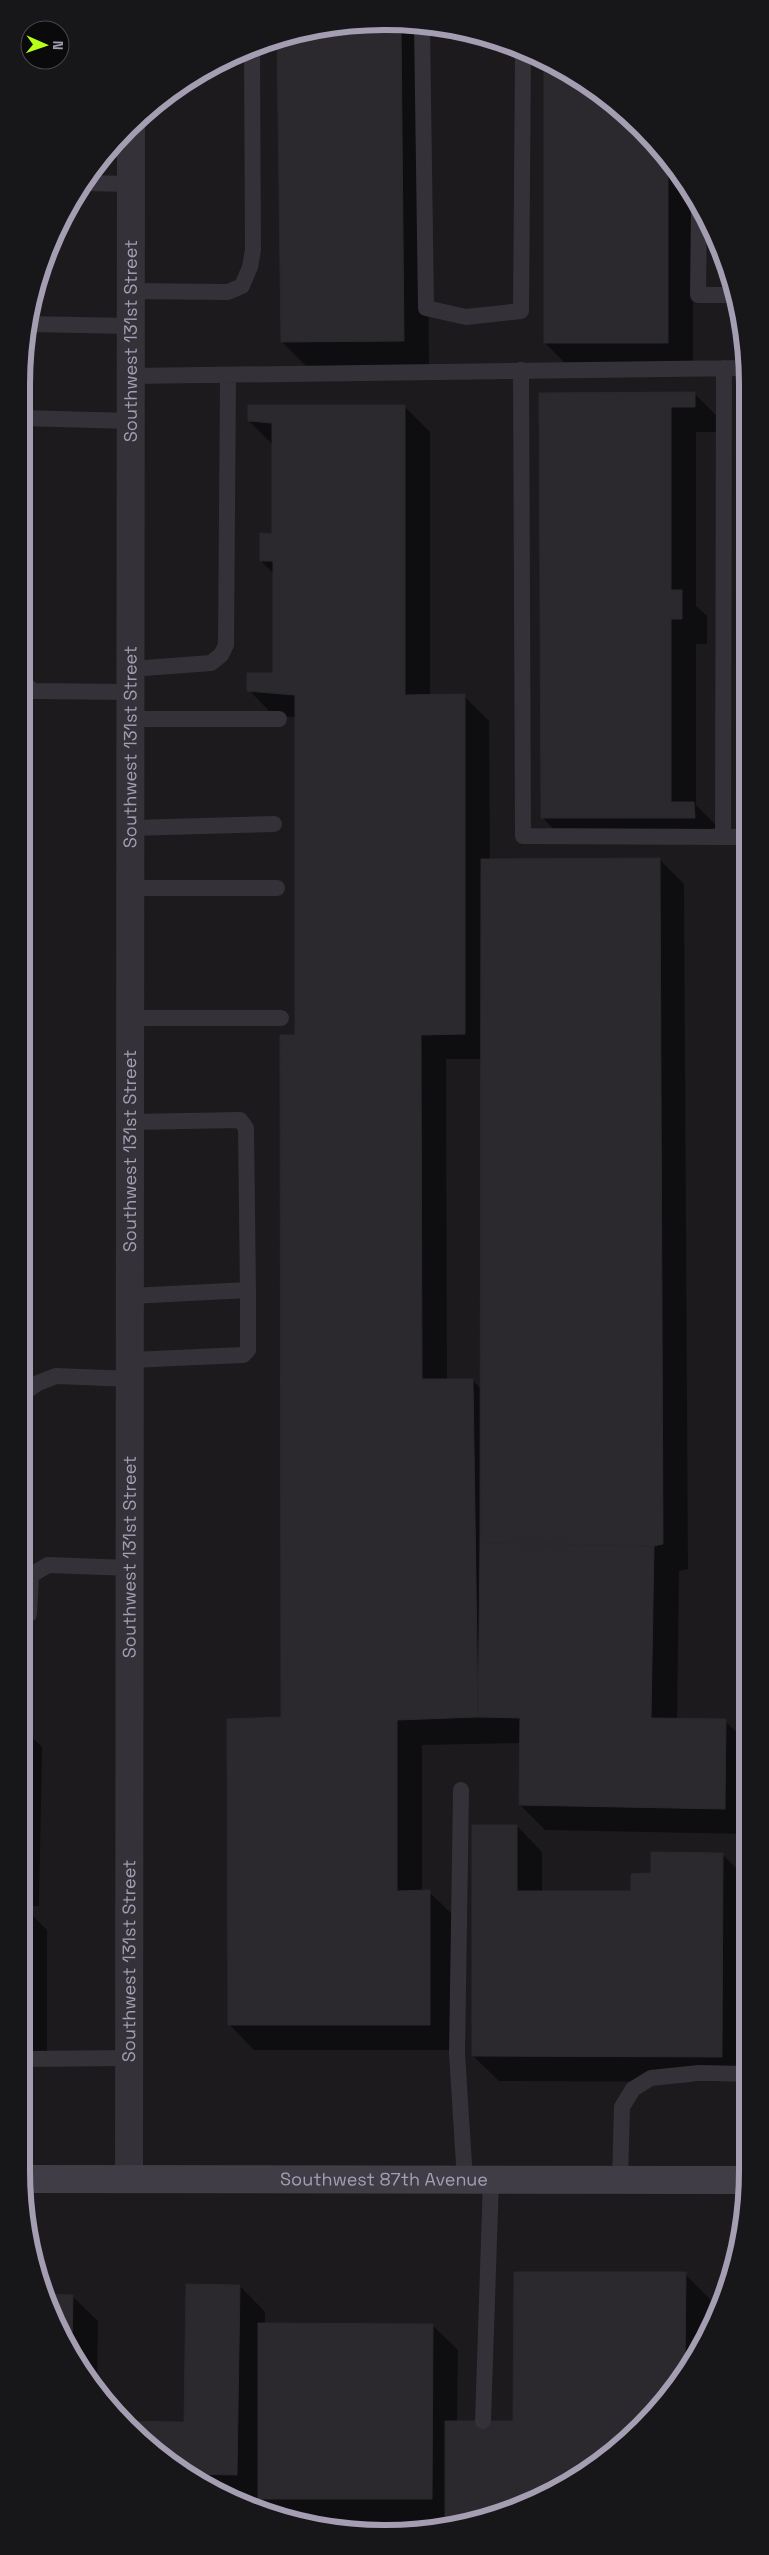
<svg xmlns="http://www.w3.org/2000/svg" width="769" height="2555" viewBox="0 0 769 2555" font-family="'Space Grotesk',sans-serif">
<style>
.built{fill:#1c1a1d}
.shadow{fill:#0007;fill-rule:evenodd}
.building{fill:#2b292d;stroke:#2b282c}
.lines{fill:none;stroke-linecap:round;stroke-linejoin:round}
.lane{stroke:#343138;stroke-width:16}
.street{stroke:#343138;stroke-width:28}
.secondary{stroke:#413d46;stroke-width:28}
.labels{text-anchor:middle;stroke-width:4;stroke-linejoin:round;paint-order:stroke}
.street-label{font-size:18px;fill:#a59eb3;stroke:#0b0a0b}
.rim{fill:none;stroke:#a59eb3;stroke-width:6}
</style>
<rect width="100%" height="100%" fill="#100f10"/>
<path class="built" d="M385,21L456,28L566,70L657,145L710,224L745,337L748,2170L741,2242L720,2310L687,2372L642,2427L587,2472L478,2521L409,2533L337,2531L224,2496L164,2459L112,2410L49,2309L28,2241L21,2170V385L28,313L49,245L83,182L128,127L183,82L246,49L314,28Z"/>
<path class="shadow" d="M385,21L426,25L429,366L307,367L282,342Z
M545,62L566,70L657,145L693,198V368H570L545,343Z
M541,394H695L720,419L719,432H696V606L707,616V644H696V805L719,828L567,843L542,817Z
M404,406L430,432V696H464L489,721L490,860L659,859L684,884L688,1569L679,1571L677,1720L725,1721L747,1742V1834L545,1830L520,1805L521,1743L422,1745V1892H429L455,1917V2050H254L229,2024L282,1719L296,1036V717L274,716L249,690L275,674L274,574L261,561L273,535V445L249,421ZM446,1059H482V1390L473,1380H447Z
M21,1726L42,1747L39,1906H23L47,1930V2066H21Z
M517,1826L542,1852V1892H632L652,1874L722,1854L747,1879V2082L499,2081L473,2056Z
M685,2274L710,2299V2328L687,2372L642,2427L587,2472L478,2521L446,2527V2523L314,2524L271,2511L260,2500H236L224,2496L164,2459L125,2423H186L240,2286L265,2312V2324L432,2325L458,2350L457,2422H515Z
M45,2295L72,2296L98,2321L97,2387L49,2309Z"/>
<path class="building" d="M385,21L401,23L404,341L281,342L277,39L314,28Z
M544,61L566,70L657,145L668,161V343H544Z
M695,392V407H671V590H682V619H671V802H694L695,818H541L539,393Z
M248,405H405V695L465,694V1034L421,1035L422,1379H473L478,1717L397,1720V1891L430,1890V2025H228L227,1719L281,1717L280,1035H295V695L247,691V673H273V561H260V533L272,534V423L248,421Z
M660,858L663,1544L654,1546L480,1543L481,859Z
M480,1543L654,1546L651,1718L726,1719L725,1809L519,1805L520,1718L478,1717Z
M472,1825H517V1891H631V1874L651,1873V1852L723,1853L722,2057L472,2056Z
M21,1903H22V2042H21Z
M514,2272H686L685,2367H689L642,2427L587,2472L478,2521L445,2527V2421H513Z
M186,2284L240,2285L237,2475L188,2474L164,2459L123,2421L184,2422Z
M44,2294L73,2295L72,2347L49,2309Z
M258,2323L433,2324L432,2499H258Z
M222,2484V2495L205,2485Z"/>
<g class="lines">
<path class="lane" d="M422,25L426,308L466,317L521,311L523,54
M82,183L131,184
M699,207L698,295H732
M131,291L228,292L242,286L250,267L253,250L252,47
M27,324L131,326
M521,370L523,836L723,837L724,368
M131,376L745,368
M21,418L131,421
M131,669L211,663L221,655L226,645L228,375
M21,682L34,691L131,692
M131,719H279
M131,828L274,824
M723,837H746
M131,888H277
M131,1018H281
M131,1122L240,1120L246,1128L248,1290L131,1296
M131,1360L243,1355L248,1350V1290
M21,1395L38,1383L56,1376L131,1379
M21,1419L23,1518
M29,1614L31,1575L48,1565L131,1568
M461,1790L457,2054L465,2180
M21,2059L130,2058
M620,2180L622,2107L633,2089L651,2078L699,2073L748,2074
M483,2421L491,2179"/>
<path class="street" id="s1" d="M129,2179L131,125"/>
<path class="secondary" id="s2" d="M22,2179L747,2180"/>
</g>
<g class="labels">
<g class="street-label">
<text dy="6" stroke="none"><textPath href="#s1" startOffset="1838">Southwest 131st Street</textPath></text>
<text dy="6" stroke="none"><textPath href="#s1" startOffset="1432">Southwest 131st Street</textPath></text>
<text dy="6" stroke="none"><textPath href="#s1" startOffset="1028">Southwest 131st Street</textPath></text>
<text dy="6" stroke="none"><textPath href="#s1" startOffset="622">Southwest 131st Street</textPath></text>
<text dy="6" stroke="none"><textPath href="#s1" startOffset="218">Southwest 131st Street</textPath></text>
<text dy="6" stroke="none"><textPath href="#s2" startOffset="362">Southwest 87th Avenue</textPath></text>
</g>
</g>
<path d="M0 0H769V2555H0ZM384 30H385A354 354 0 0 1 739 384V2171A354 354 0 0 1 385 2525H384A354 354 0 0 1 30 2171V384A354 354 0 0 1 384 30Z" fill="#171618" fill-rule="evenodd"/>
<path class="rim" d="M384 30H385A354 354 0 0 1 739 384V2171A354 354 0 0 1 385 2525H384A354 354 0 0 1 30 2171V384A354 354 0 0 1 384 30Z"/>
<g transform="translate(45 45) rotate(92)"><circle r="24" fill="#0b0a0b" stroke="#49454e"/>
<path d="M0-4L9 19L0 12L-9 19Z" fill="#b6ff18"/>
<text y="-8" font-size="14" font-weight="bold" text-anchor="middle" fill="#a59eb3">N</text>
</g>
</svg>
